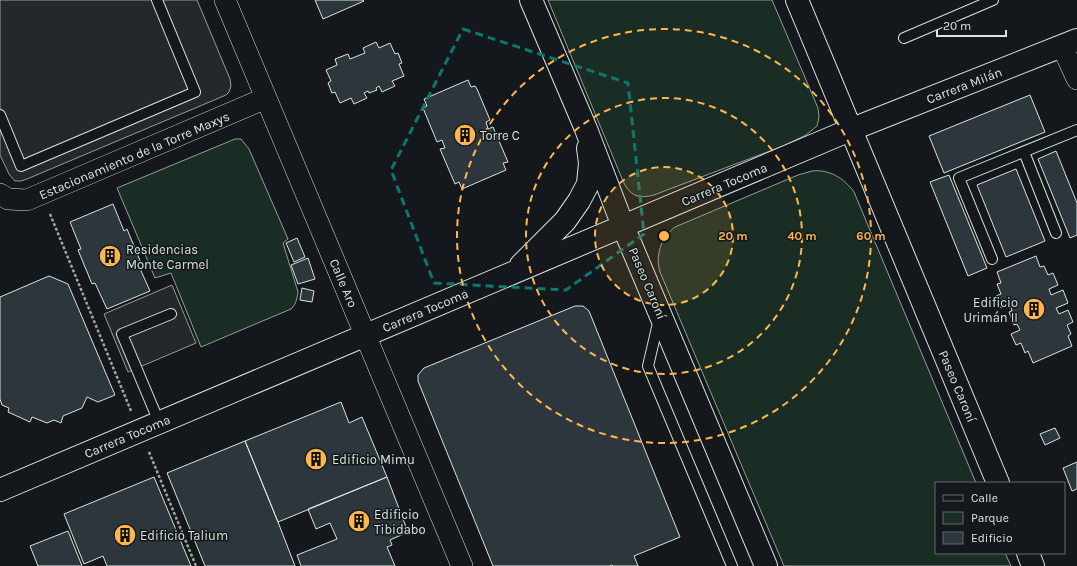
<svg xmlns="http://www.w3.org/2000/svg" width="1077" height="566" viewBox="0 0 1077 566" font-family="Karla,sans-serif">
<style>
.green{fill:#1a2d24;stroke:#939e99}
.parking{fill:#24282b;stroke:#939e99}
.building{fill:#2c363c;stroke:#d8e6dc}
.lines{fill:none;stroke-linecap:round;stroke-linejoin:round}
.service-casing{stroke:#d8e6dc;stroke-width:12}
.minor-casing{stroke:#d8e6dc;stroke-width:22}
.tertiary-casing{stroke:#d8e6dc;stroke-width:24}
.path{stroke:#9da8a2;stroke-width:2.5;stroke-dasharray:3 2;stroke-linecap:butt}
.service{stroke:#14181c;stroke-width:10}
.minor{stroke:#14181c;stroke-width:21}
.tertiary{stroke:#14181c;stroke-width:22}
.marked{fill:none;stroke:#0f766e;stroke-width:3;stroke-dasharray:8 5;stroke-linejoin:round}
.ring{fill:none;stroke:#ffb74d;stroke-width:2;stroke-dasharray:7 5}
.labels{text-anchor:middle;stroke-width:3;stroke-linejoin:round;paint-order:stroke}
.street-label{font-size:13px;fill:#d8e6dc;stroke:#14181c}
.poi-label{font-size:13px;fill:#d8e6dc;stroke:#14181c;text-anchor:start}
.centre{fill:#ffb74d;stroke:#14181c;stroke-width:2}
.ring-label{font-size:12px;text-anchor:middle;font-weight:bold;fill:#ffb74d;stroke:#14181c;stroke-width:3;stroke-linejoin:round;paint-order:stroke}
</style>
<rect width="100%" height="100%" fill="#14181c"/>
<path class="green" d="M548,0H772L818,108L819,117L818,122L817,126L806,135L783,146L654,195C638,199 630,196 623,181Z
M235,139H241L249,149L288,239L283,243L298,292C297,299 296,304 291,309L201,347L171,273L155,278L117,188Z
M812,171C829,169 844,178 854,192L976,483H936V553H1005L1011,566H784L660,272C655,255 661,238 675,227L798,175Z"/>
<path class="parking" d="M0,0H197L230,79L231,86L229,92L226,95L27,179L21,181H15L9,174L0,155Z
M172,285L196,343L128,372L104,314Z"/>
<path class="building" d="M315,0H363L364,1L323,19Z
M376,42L379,48L390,43L395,54L398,53L402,63L399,64L404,76L392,81L395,86L382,92L379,86L376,88L377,90L369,93L368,91L364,93L367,98L354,104L351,98L340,103L335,92L332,93L328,83L331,81L326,70L337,65L335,59L348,54L350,59L365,53L363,48Z
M468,80L471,87L475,86L477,89L490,120L486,122L488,129L493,127L508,162L503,163L506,170L462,189L459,182L455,184L440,149L445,148L442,140L437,142L423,108L427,106L424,99Z
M1030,95L1045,132L944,173L929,136Z
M1056,151L1077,203V235L1070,238L1038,159Z
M1016,169L1045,241L1006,257L977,185Z
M949,175L987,268L968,276L930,182Z
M113,204L124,231L127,229L141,263L138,264L150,291L107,309L95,283L92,284L78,250L81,249L70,222Z
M297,238L305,257L294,262L286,243Z
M1036,256L1040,267L1044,266L1048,275L1053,273L1058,285L1049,289L1051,295L1063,290L1068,303L1056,308L1059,314L1068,310L1073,322L1067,325L1071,334L1068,336L1072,346L1033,363L1028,351L1025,353L1021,343L1016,345L1011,334L1020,330L1017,324L1014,325L1009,312L1012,311L1010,305L1001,308L996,296L1001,294L997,284L1001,283L997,272Z
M308,258L315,279L298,284L291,265Z
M49,276L68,284L115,395L98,402L87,397L82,408L63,416L61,423L54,420L47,423L32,417L30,422L8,412L9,408L2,405L0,399V297Z
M302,288L314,291L312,302L300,300Z
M575,306H583L589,311L680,537L634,556L638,566H613L612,565L609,566H493L418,381V375L424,368Z
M341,402L349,423L362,417L387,477L278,522L245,441Z
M1055,428L1060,438L1045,445L1040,434Z
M245,441L278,522L295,566H205L167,473Z
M1077,462V489L1072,491L1063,468Z
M154,477L191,566H107L103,556L84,564L64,514Z
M387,477L408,532L390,540L392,545L387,547L395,566H301L297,555L337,539L330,523L316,529L308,509Z
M68,531L82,566H38L30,546Z"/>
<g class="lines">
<g class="service-casing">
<path id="service" d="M904,38L993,0
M0,115L21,166L195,92L157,0
M1024,152L1056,233
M992,259L959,178L1077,130
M659,319L648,366L732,566
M159,422L122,334L171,314"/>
</g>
<g class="minor-casing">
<path id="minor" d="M225,0L462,566
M1062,46L1077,79
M0,194L8,199L27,200L266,98"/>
</g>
<g class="tertiary-casing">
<path id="tertiary" d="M531,0L586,129L623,226L766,566
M797,0L998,483
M521,265L565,221L579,201L588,184L590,163L588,148
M0,490L850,130L1077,40
M1028,553L1033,566"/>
</g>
<path class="path" d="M50,214L131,411
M149,452L196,566"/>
<use href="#service" class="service"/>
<use href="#minor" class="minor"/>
<use href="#tertiary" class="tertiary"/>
</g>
<path class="marked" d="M463,29L628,83L644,234L566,290L434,283L391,170Z"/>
<circle cx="664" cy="236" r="69" fill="#ffb74d" fill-opacity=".12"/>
<g class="ring">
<circle cx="664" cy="236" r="69"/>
<circle cx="664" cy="236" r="138"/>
<circle cx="664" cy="236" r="207"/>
</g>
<defs>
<g id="building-disc" transform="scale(1.15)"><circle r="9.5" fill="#ffb74d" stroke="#14181c"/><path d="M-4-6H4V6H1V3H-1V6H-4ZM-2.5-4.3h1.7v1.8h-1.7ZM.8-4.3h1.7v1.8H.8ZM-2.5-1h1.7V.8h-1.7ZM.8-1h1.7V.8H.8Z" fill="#111"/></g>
</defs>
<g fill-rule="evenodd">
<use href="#building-disc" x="465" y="135"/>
<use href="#building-disc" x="110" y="256"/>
<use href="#building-disc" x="1034" y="309"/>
<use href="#building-disc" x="316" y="459"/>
<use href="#building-disc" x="359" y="521"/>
<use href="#building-disc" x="125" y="535"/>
</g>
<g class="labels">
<g class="street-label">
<text transform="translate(964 85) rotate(-21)" y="5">Carrera Milán</text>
<text transform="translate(134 155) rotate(-23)" y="5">Estacionamiento de la Torre Maxys</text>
<text transform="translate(724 184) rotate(-23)" y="5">Carrera Tocoma</text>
<text transform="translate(344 283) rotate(67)" y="5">Calle Aro</text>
<text transform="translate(648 283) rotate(67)" y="5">Paseo Caroní</text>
<text transform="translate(425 310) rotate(-23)" y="5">Carrera Tocoma</text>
<text transform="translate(958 386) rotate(67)" y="5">Paseo Caroní</text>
<text transform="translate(127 436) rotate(-23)" y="5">Carrera Tocoma</text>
</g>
<g class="poi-label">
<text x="480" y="140">Torre C</text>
<text x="126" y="254">Residencias<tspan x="126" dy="15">Monte Carmel</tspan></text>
<text x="1018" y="307" text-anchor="end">Edificio<tspan x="1018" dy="15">Urimán II</tspan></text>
<text x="332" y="464">Edificio Mimu</text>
<text x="374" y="519">Edificio<tspan x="374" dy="15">Tibidabo</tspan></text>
<text x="140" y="540">Edificio Talium</text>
</g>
</g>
<circle cx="664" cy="236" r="6" class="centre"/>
<g class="ring-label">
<text x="733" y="240">20 m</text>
<text x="802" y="240">40 m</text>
<text x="871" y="240">60 m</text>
</g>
<rect x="935" y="482" width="130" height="72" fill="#14181c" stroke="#626a69"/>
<rect x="943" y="495" width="20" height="6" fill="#14181c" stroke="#626a69"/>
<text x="971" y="502" font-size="12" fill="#d8e6dc">Calle</text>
<rect x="943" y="512" width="20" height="12" fill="#1a2d24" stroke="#626a69"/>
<text x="971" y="522" font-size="12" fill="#d8e6dc">Parque</text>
<rect x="943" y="532" width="20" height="12" fill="#2c363c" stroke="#626a69"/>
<text x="971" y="542" font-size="12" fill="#d8e6dc">Edificio</text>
<path d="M937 30v6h69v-6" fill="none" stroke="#d8e6dc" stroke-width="2"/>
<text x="943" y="30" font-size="12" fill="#d8e6dc" stroke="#14181c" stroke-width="3" paint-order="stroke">20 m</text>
</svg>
